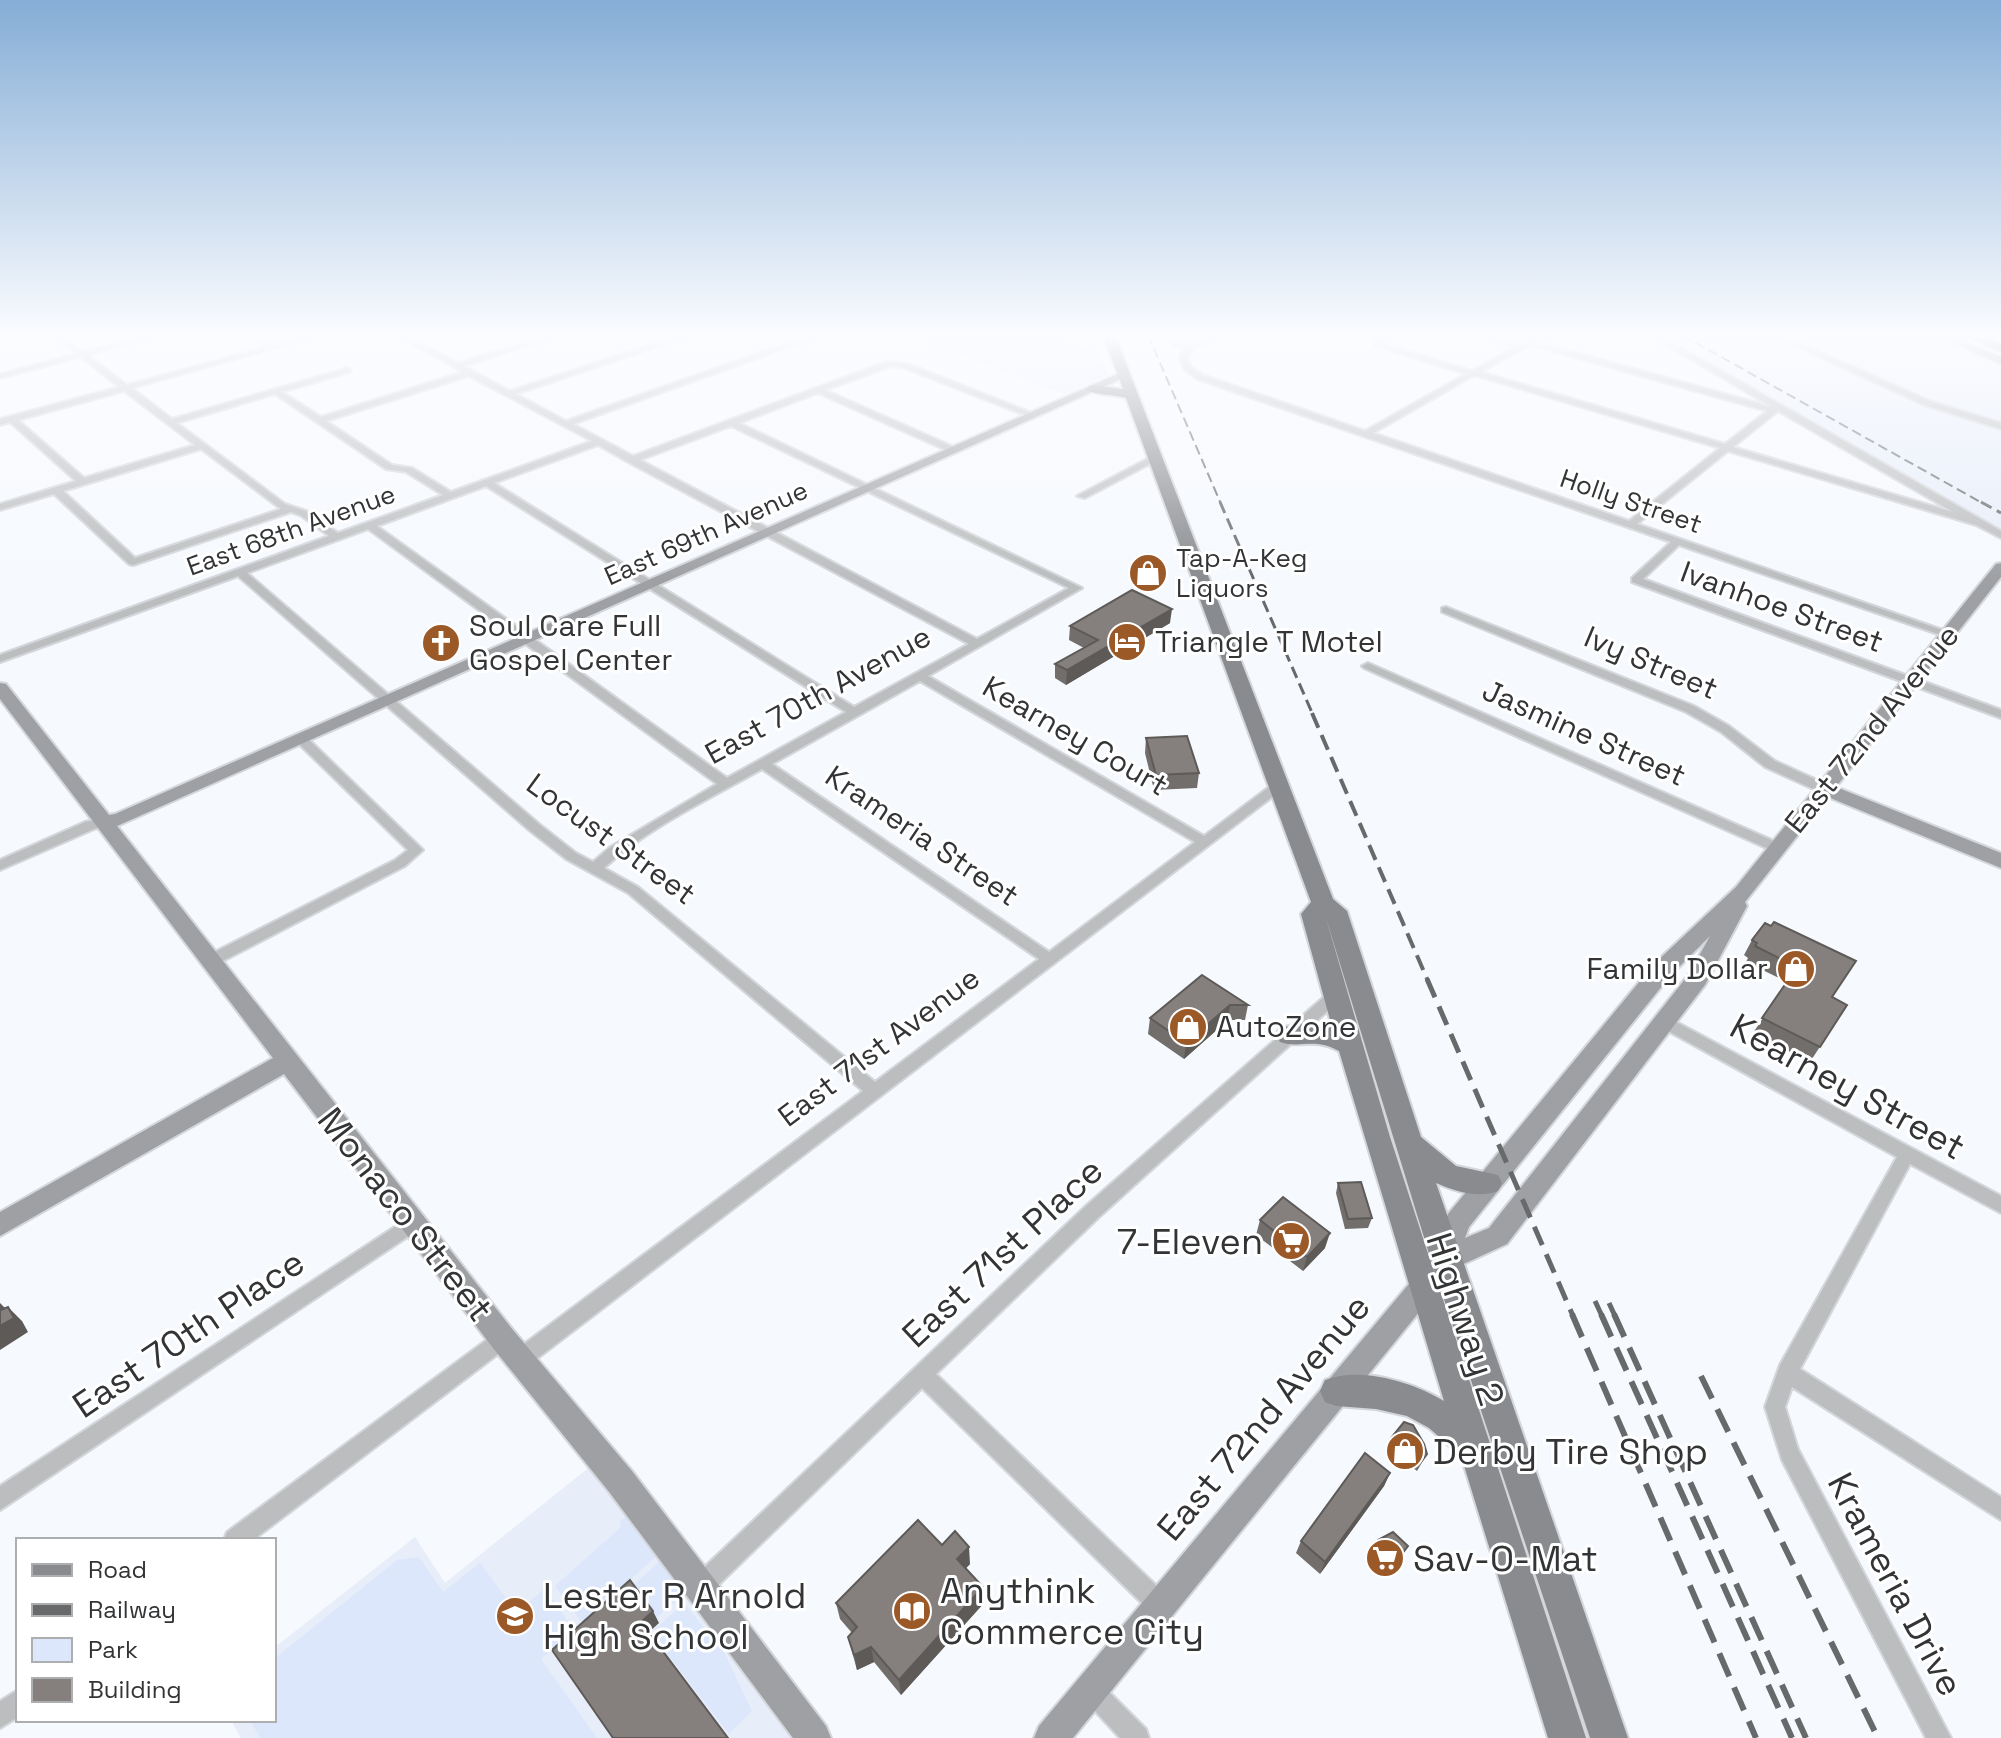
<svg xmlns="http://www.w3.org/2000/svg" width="2001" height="1738" viewBox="0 0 2001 1738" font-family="'Space Grotesk',sans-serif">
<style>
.built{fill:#e7edf9}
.green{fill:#dce7fb}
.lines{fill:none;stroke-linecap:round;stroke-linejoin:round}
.street-casing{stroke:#d3d6da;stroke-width:4}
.secondary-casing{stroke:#d3d6da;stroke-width:4}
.primary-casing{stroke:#d3d6da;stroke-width:4}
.highway-casing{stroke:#d3d6da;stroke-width:4}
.street{fill:#bcbdbf;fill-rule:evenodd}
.secondary{fill:#9ea0a3;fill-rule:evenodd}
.primary{fill:#898b8e;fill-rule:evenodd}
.highway{fill:#77797d;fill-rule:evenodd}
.rail-far4{stroke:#67696b;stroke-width:2;stroke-dasharray:10 5;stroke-linecap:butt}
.rail-far3{stroke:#67696b;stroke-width:3;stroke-dasharray:12 6;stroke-linecap:butt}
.rail-far2{stroke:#67696b;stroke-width:4;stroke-dasharray:16 8;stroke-linecap:butt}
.rail-far1{stroke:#67696b;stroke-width:5;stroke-dasharray:20 10;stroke-linecap:butt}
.rail{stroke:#67696b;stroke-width:6;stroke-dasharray:25 12;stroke-linecap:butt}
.wall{fill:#726e6c}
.shaded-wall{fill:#5d5a58}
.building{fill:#85807e;stroke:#5d5a58;stroke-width:2}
.labels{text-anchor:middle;stroke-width:6;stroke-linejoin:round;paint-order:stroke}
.far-street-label{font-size:26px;fill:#333436;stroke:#fff}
.far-poi-label{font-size:26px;fill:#333436;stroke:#fff;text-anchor:start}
.street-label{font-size:30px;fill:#333436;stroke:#fff}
.poi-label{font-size:30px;fill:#333436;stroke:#fff;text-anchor:start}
.near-street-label{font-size:36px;fill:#333436;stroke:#fff}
.near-poi-label{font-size:36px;fill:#333436;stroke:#fff;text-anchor:start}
</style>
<rect width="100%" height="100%" fill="#f6f9fe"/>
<path class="built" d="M905,335H1051L1097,351L1108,375L1064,394Z
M1659,335H1952L2001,355V530Z
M597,1461L806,1738H241L231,1720H274V1648L415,1537L445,1583Z"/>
<path class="green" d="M625,1517L655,1557L583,1624L555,1586L621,1527L620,1523Z
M419,1557L443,1592L480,1563L517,1613L545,1588L573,1629L541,1659L597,1738H260L250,1720H274V1659L397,1560Z
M659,1562L677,1583L680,1597L657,1617L638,1591L631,1594L628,1590Z
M684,1603L724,1652L752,1711L729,1734L651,1633Z"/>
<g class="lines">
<g class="street-casing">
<path id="street" d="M52,335H61L83,352L146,335H161L88,355L127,385L266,347L250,335H260L273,345L308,335H322L132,388L172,419L347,368L351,370L350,372L282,392L321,417L463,372L395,335H406L458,363L549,335H562L464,366L510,391L679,335H692L516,394L566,421L810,335H823L573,424L633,456L888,361L909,364L1037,415L1030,417L904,368L892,366L825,390L956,448V452H950L818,393L739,423L1082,588L928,676L1204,836L1273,784H1283L1285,787L526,1367L519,1369L512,1367L509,1360L512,1353L863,1091L628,893L566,859L529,830L238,576L0,662V655L329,536L300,515L291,512L133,565L129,564L54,494L0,510V504L76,481L10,422L0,425V419L119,387L81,357L0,378V374L76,354ZM469,376L592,441L451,492L412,468L392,465L326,421ZM124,391L195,445L84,478L18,420ZM275,394L386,469L406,472L443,495L338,533L306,511L285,504L177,423ZM731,426L1069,588L977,639L640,460ZM598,445L628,462L969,644L854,707L494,483ZM201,449L281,509L135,558L63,491ZM486,486L846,712L727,778L377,526ZM368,529L717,784L609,848L593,862L576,853L539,824L247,573ZM920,681L1195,842L1049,952L772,764ZM762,769L1039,959L875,1082L638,887L604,868C649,827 709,799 762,769Z
M1167,335H1175L1179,341C1194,346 1205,335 1221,335L1193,349L1187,357L1191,367L1203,375L1365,431L1466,374L1375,346V339L1383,335H1393L1382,343L1472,371L1514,347L1480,335H1493L1520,344L1535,335H1545L1535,341L1772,407L1649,335H1659L1984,521L2001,531V538L1976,525L1728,451L1637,524L1954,634L1948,637L1944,636L1679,545L1643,579L2001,710V718L1632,582V578L1671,542L1197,379L1185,370L1179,357L1185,348L1173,345ZM1530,345L1767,411L1725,444L1481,372ZM1473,376H1477L1720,448L1629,521L1373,433ZM1778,411L1953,512L1733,447Z
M1771,335H1782L1930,401L2001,423V429L1924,405Z
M1151,457L1159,459L1085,498L1077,496Z
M1446,607L1694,706L1729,726L1775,761L1830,786L1832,789L1825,793L1820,792L1765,767L1721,732L1686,712L1442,612V608Z
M1368,663L1783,845L1785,848L1778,853L1773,851L1364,668L1362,666Z
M301,735L305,736L423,850L405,866L215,965H205L202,961L205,957L395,860L408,850L297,742L295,739L297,736Z
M105,818L110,819L112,822L110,825L94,829L0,870V860L85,822Z
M1338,987L1343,989L1346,993L1343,997L1099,1217L936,1374L1167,1596L1170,1604L1167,1612L1159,1615L1151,1612L922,1388L709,1594L701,1597L693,1594L690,1586L693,1578L1087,1205L1333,989Z
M1665,1016L2001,1196V1213L1910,1164L1800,1369L2001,1497V1520L1792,1387L1785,1407L1798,1449L1951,1738H1926L1782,1460L1765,1407L1780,1365L1897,1157L1659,1026L1657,1022L1659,1018Z
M413,1215L419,1217L422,1223L419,1229L0,1510V1486Z
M503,1330L510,1333L513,1339L510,1345L253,1540H224L227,1532L496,1333Z
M1091,1678L1099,1682L1146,1729L1149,1738H1120L1083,1698L1079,1690L1083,1682Z
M18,1690V1717L0,1728V1701Z"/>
</g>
<g class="secondary-casing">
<path id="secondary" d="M1934,335H1949L2001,357V364Z
M1118,374L1128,376L117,826L513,1330L632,1471L826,1726L831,1738H793L610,1493L493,1348L284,1074L0,1236V1212L273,1058L0,699V683L6,684L109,815L115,814Z
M2001,563V577L1836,787L2001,853V868L1828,797L1745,902L1747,906L1705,985L1507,1244L1455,1268L1073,1738H1034L1039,1726L1434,1254L1448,1214L1654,964L1736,887L1996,564ZM1710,936L1689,974L1489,1228L1465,1238L1469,1227L1670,976Z"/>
</g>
<g class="primary-casing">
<path id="primary" d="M1103,335H1115L1333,899L1347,911L1421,1137L1456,1166L1498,1175L1502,1183L1498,1191C1477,1199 1455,1191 1436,1183L1628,1738H1590L1431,1260L1325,915L1390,1137L1586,1738H1548L1461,1456L1429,1428L1407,1416L1376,1409L1336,1406L1325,1402L1320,1391L1325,1380C1360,1366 1413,1382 1444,1401L1339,1051C1313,1037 1301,1049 1280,1042L1276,1035L1280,1028L1305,1023L1332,1027L1301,914L1311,902L1126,398C1114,394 1095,396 1085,389L1092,385L1123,389Z"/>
</g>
<g class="highway-casing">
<path id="highway" d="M1962,335H1983L2001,343V352Z"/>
</g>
<use href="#street" class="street"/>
<use href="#secondary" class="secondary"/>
<use href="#primary" class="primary"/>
<use href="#highway" class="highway"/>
<path class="rail-far4" d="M1148,335L1221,504
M1682,335L1984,504"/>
<path class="rail-far3" d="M1220,502L1313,715
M1981,502L2001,513"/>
<path class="rail-far2" d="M1312,713L1428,981"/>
<path class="rail-far1" d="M1427,979L1573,1316
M1595,1301L1602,1316
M1609,1303L1615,1316"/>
<path class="rail" d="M1572,1314L1756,1738
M1601,1314L1792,1738
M1614,1314L1806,1738
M1701,1376L1878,1738"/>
</g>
<path class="wall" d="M1170,623L1066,685L1055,678V664L1084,648L1069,640L1070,626Z
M1146,738L1199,773L1197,788L1154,790L1145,753Z
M1765,923L1833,998L1847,1005L1810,1062L1753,1033L1787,982L1746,962L1748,958L1744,955L1752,940Z
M1202,975L1248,1005L1245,1020H1228L1184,1059L1148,1034L1150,1018Z
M1338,1183L1372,1218L1368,1228L1345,1229L1336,1193Z
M1260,1220L1325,1248L1303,1271L1256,1235Z
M1391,1438L1427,1454L1417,1471L1387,1447Z
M1390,1473L1384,1486L1320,1574L1296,1553L1301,1541Z
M1378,1540L1403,1554L1385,1578L1368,1563Z
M942,1545L970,1564L966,1568L984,1603L901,1695L874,1662L857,1670L848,1637L852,1633L840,1619L836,1603Z"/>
<path class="shaded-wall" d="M1172,609L1170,623L1066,685L1067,670Z
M1230,1005L1228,1020L1184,1059L1186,1043Z
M1330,1233L1325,1248L1303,1271L1307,1257Z
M0,1303L8,1311V1307L22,1321L28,1332L0,1350Z
M1390,1473L1384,1486L1320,1574L1325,1562Z
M1408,1546L1403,1554L1385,1578L1389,1570Z
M969,1547L970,1564L958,1576L957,1559Z
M983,1587L984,1603L901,1695L899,1680Z
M653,1611L659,1623L647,1634L641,1622Z
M871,1647L874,1662L857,1670L854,1655Z"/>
<path class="building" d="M1132,590L1172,609L1067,670L1055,664L1098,640L1070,626Z
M1187,736L1199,773L1156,775L1146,738Z
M1774,922L1856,961L1832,997L1847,1005L1820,1047L1762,1018L1797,967L1755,946L1757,943L1752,940L1765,923L1771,926Z
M1202,975L1248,1005H1230L1186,1043L1150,1018Z
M1361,1182L1372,1218L1348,1219L1338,1183Z
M1283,1197L1330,1233L1307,1257L1260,1220Z
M8,1307L14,1318L0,1326V1308L1,1310Z
M1404,1422L1413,1425L1424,1444L1427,1454L1421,1462L1391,1438Z
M1365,1453L1390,1473L1325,1562L1301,1541Z
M918,1520L942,1545L955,1531L969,1547L957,1559L983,1587L899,1680L871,1647L854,1655L848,1637L857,1627L836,1603Z
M1393,1532L1408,1546L1389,1570L1372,1555L1378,1540Z
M630,1580L653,1611L641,1622L728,1738H613L552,1650Z"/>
<linearGradient id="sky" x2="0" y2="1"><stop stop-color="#85add6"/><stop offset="0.58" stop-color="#fbfcff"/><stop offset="1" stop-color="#fbfcff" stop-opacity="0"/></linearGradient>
<rect width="2001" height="579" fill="url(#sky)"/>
<defs>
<g id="shop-disc" transform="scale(2)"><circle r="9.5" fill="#9c5928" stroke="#fff"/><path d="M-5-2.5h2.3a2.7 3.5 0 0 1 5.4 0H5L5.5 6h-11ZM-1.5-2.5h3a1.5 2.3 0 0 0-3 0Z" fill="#fff"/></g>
<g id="hotel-disc" transform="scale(2)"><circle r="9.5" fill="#9c5928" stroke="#fff"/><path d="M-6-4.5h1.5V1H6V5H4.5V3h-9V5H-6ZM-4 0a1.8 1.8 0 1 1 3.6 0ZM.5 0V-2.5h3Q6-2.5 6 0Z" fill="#fff"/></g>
<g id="church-disc" transform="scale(2)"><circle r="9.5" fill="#9c5928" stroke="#fff"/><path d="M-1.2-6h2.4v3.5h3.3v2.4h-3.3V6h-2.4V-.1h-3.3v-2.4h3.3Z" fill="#fff"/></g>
<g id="supermarket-disc" transform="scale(2)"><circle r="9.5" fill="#9c5928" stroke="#fff"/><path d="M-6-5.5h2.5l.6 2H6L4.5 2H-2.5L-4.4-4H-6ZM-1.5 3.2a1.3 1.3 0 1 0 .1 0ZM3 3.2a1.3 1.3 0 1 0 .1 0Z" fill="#fff"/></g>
<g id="library-disc" transform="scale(2)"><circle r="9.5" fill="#9c5928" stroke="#fff"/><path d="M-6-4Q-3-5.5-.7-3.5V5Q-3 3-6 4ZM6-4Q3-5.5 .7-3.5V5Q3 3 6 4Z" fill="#fff"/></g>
<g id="school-disc" transform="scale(2)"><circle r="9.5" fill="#9c5928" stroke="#fff"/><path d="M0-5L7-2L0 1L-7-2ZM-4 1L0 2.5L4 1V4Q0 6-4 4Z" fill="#fff"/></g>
</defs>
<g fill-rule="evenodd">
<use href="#shop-disc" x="1148" y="573"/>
<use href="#hotel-disc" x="1127" y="642"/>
<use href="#church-disc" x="441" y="643"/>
<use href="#shop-disc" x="1796" y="969"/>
<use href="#shop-disc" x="1188" y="1027"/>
<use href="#supermarket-disc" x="1291" y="1241"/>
<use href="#shop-disc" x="1405" y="1451"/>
<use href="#supermarket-disc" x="1385" y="1558"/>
<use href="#library-disc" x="912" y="1611"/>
<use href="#school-disc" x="515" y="1616"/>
</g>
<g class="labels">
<g class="far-street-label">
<text transform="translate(1631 501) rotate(19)" y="9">Holly Street</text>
<text transform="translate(291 530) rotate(-20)" y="9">East 68th Avenue</text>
<text transform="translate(706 533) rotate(-24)" y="9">East 69th Avenue</text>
</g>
<g class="far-poi-label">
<text x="1176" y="567">Tap-A-Keg<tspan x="1176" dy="30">Liquors</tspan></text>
</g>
<g class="street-label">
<text transform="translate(1782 607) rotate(20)" y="10">Ivanhoe Street</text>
<text transform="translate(1651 663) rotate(23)" y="10">Ivy Street</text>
<text transform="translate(818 695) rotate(-29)" y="10">East 70th Avenue</text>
<text transform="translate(1872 729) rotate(-51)" y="10">East 72nd Avenue</text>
<text transform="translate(1584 733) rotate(24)" y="10">Jasmine Street</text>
<text transform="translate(1075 736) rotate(30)" y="10">Kearney Court</text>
<text transform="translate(922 836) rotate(34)" y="10">Krameria Street</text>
<text transform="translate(611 839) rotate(36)" y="10">Locust Street</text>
<text transform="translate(879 1047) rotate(-37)" y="10">East 71st Avenue</text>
</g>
<g class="poi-label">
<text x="469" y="636">Soul Care Full<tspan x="469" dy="34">Gospel Center</tspan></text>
<text x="1155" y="652">Triangle T Motel</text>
<text x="1768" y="979" text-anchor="end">Family Dollar</text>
<text x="1216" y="1037">AutoZone</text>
</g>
<g class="near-street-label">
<text transform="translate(1848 1086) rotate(29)" y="13">Kearney Street</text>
<text transform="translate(406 1214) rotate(52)" y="13">Monaco Street</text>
<text transform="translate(1002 1252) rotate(-43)" y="13">East 71st Place</text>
<text transform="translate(1466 1319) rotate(72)" y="13">Highway 2</text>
<text transform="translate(188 1333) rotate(-34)" y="13">East 70th Place</text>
<text transform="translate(1263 1417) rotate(-50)" y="13">East 72nd Avenue</text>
<text transform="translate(1896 1584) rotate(62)" y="13">Krameria Drive</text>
</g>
<g class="near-poi-label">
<text x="1263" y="1254" text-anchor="end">7-Eleven</text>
<text x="1433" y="1464">Derby Tire Shop</text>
<text x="1413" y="1571">Sav-O-Mat</text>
<text x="940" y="1603">Anythink<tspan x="940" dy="41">Commerce City</tspan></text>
<text x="543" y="1608">Lester R Arnold<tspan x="543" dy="41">High School</tspan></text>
</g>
</g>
<rect x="16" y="1538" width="260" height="184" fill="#ffffff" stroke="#adaeaf" stroke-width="2"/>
<rect x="32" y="1564" width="40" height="12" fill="#898b8e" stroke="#adaeaf" stroke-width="2"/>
<text x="88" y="1578" font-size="24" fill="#333436">Road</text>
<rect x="32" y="1604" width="40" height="12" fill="#67696b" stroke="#adaeaf" stroke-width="2"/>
<text x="88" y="1618" font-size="24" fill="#333436">Railway</text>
<rect x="32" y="1638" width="40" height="24" fill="#dce7fb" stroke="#adaeaf" stroke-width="2"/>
<text x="88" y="1658" font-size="24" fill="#333436">Park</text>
<rect x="32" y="1678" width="40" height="24" fill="#85807e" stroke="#adaeaf" stroke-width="2"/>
<text x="88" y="1698" font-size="24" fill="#333436">Building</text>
</svg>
